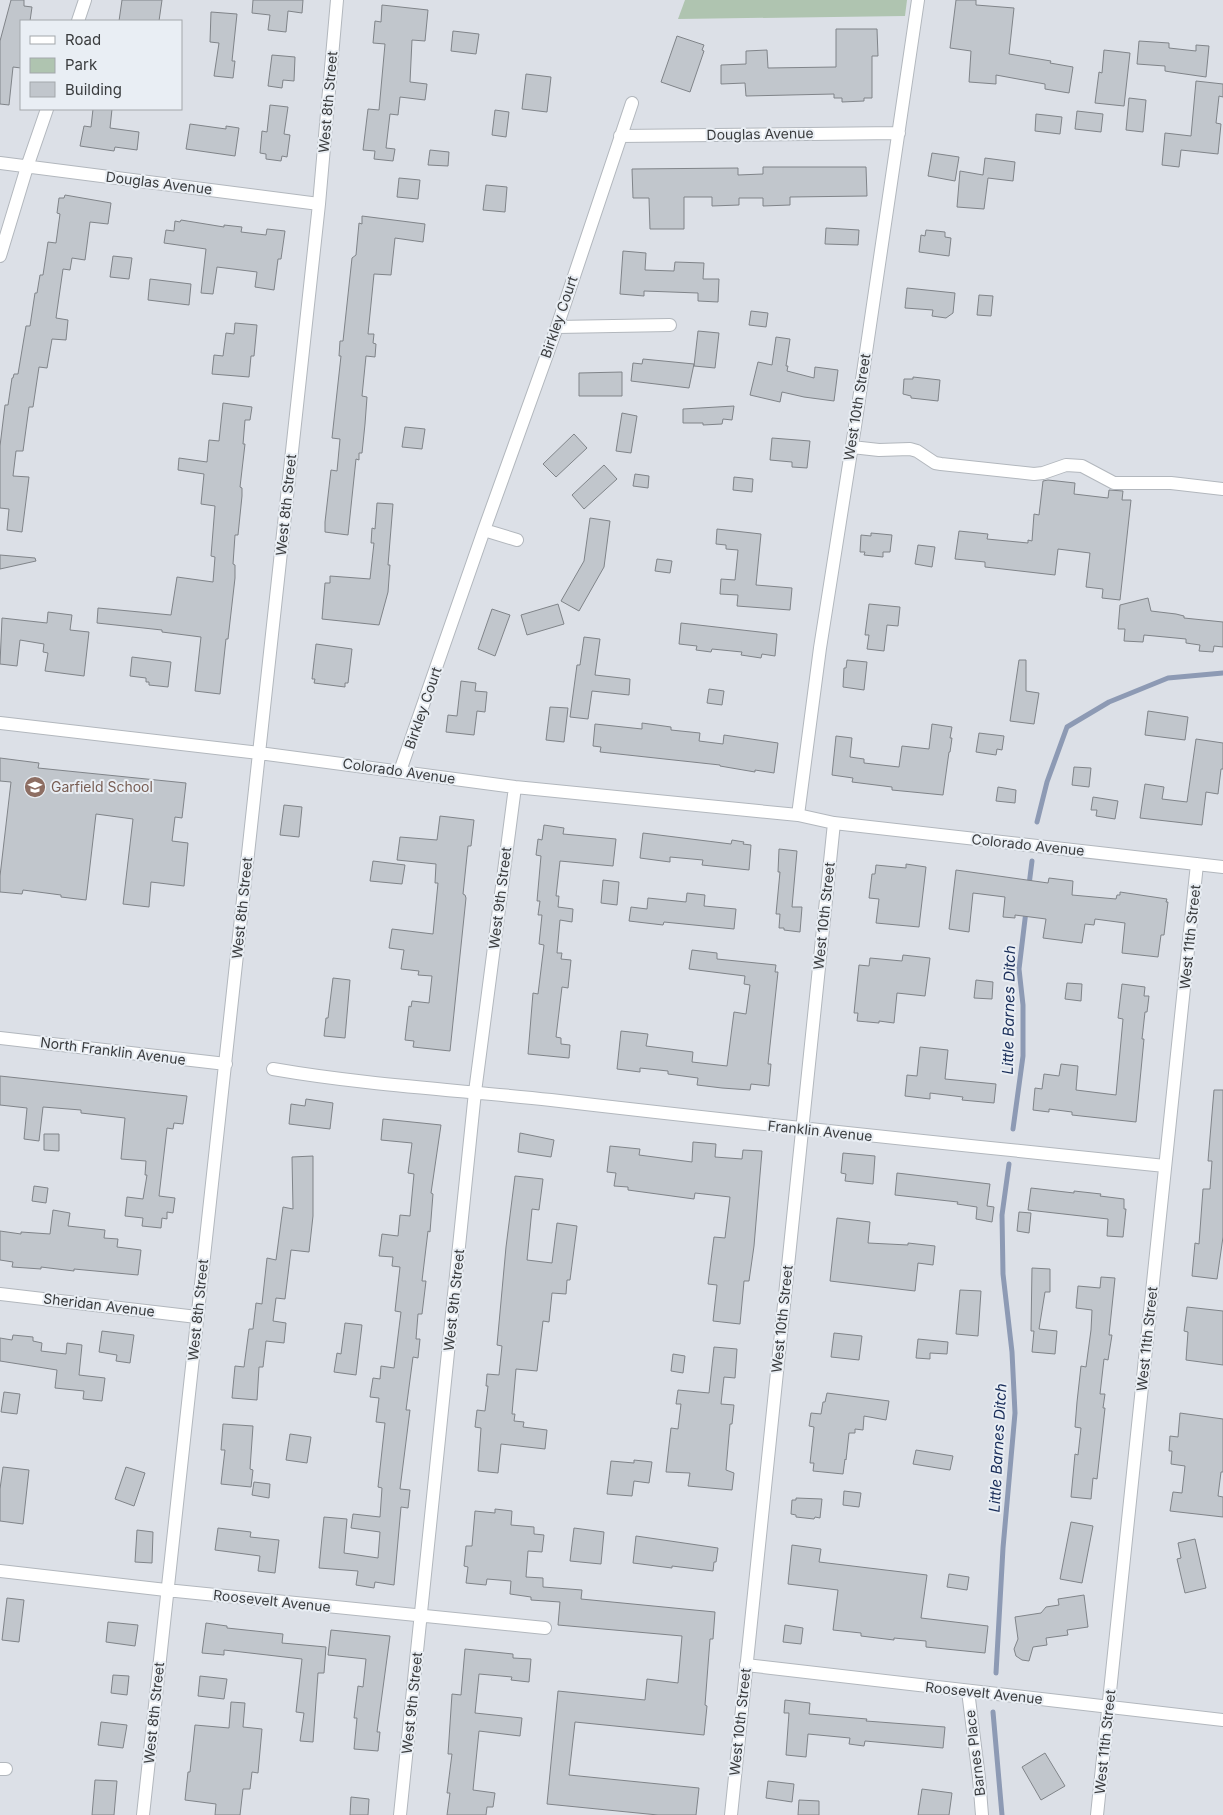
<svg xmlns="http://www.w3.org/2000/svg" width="1223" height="1815" viewBox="0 0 1223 1815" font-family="Inter,sans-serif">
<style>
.green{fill:#afc4b0}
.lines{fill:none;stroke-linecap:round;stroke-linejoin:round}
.stream{stroke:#8d9ab4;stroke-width:5}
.building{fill:#c1c6cc;stroke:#808489}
.minor-casing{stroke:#b2b7bd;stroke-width:14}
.minor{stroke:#fff;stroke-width:12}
.labels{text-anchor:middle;stroke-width:4;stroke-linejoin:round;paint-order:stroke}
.street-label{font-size:14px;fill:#3a3c3e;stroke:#e9eef4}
.education-label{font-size:14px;fill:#785e54;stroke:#e9eef4;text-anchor:start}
.water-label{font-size:15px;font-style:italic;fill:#182c58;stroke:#e9eef4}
</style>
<rect width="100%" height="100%" fill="#dce0e7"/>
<path class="green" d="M685,0H907L905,16L678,19Z"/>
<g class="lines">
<path class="stream" d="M1037,822L1047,782L1067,727L1109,702L1168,678L1223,673
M1029,885L1032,861
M1013,1129L1023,1056V1005L1019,969L1026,911
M996,1673L1003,1548L1015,1413L1012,1352L1003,1274L1002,1215L1009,1164
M993,1712L1002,1815"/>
</g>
<path class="building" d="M11,0H24V6L32,7L30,21H21V68L13,67L9,105L0,104V41Z
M122,0H162L159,21H119Z
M253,0H303L302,13L288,11L286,32L268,30L270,15L252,13Z
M956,0H976V5L1014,8L1009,54L1051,61L1050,63L1073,67L1069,93L1045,89V84L996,75V84L969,82L971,51L950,48Z
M382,5L428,10L425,41L412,40L410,82L427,84L425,100L400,97L398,115L390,114L386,148L395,149L393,161L374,159L375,151L363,150L368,109L379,110L385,44L373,43L375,21L381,22Z
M211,12L237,14L232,61H235L233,78L214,76L219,43L210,42Z
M836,29H877L878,56H872V98H864V101L842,102V98H834V94L746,96L745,83L721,84V65L746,64V51L767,50L768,68L836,67Z
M453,31L479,34L476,54L451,51Z
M677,36L704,45L702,50L704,51L690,92L661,82Z
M1139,41L1169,43V48L1196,51V45L1209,46L1206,77L1171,72L1165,71V66L1137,64Z
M1104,50L1130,53L1124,106L1095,103L1099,72L1102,73Z
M272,55L295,57L294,81L283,80L282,88L268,86Z
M526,74L551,77L547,112L522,109Z
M1196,81L1223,84V97L1219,96L1216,123L1221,124L1218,154L1181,150L1179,167L1162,165L1165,133L1191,136Z
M1129,98L1146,100L1143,132L1126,130Z
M270,105L288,107L284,134L290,135L287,157L282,156L281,161L266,159V154L260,153L262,131L267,132Z
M93,109H112L110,128L139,132L137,150L115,147L114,151L80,146L84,126L91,127Z
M495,110L509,112L506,137L492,135Z
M1077,111L1103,114L1101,132L1075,129Z
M1036,114L1062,117L1060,134L1035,131Z
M190,124L226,129V126L239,128L235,156L186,149Z
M430,150L449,152L448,166L428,165Z
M932,153L959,157L955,181L928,176Z
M985,158L1015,162L1013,181L988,178L984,209L957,207L960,171L983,175Z
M763,167H866L867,196L790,197V205L763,206V198H739V205L712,206V197H684V229H650L649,198H633L632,169L738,168V175L763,174Z
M399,178L420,180L418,199L397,197Z
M486,185L507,187L505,212L483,210Z
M65,195L111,203L108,224L90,222L85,260L72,258L70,270L63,269L56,318L68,320L66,340L52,339L47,368L39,367L33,407H29L23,451H16L13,476L29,477L22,532L7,530L9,509L0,508V446L5,405H8L12,378H13L14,374H18L26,326H30L35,293H37L40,275H43L48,242L56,243L60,214L57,213L59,198H64Z
M362,216L425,224L423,242L395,238L391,275L374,274L368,334H374L373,343L376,344L375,357L366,356L362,396L367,397L365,424L362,453H359V460L356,459L348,535L325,532V522L331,470L337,471L340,439L332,438L341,356H339L340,341H343L352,258L356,255L359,223L362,224Z
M181,220L224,227V225L242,227L241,232L266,235L267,229L285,231L281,259H278L274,290L255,287L257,272L217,267L213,294L201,293L206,249L164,243L166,230L174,231L175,221L180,222Z
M826,228L859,230L858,245L825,244Z
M926,230L945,232V237L951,238L949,256L919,252L921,235L925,236Z
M623,251L646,253L645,270L674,271L675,262L704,263L703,279H719L718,302L698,301V293L644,291V296L620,294Z
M113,256L132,258L129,279L110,277Z
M150,279L191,284L189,305L148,300Z
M907,288L955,293L953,313L946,318L932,316L933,310L905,308Z
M979,295L993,296L991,316L977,315Z
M751,311L768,313L766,327L749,325Z
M235,323L257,325L254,356H251L249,377L212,374L214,355L223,356L226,333L234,334Z
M698,331L719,333L715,368L694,366Z
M776,337L790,339L786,366H788L787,371L814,378L815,367L838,370L834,401L804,397L782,392L780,402L750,395L758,362L772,365Z
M643,359L694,364L689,388L631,381L633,363L642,364Z
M622,372V396H579V373Z
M913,377L940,380L938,401L911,398V396L903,394L904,379H913Z
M223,403L252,407L250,420H245L243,444H245L240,487L242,488V496L238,535H235L233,564L235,565V578L228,639H226L220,694L195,691L201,637L162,632V630L97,623L98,608L171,615L177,577L213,582L215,557L211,556L215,506L201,504L204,474L178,470L179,458L207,462L209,440L219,441Z
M734,406L732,420L723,419L722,424L703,425V423H683V409Z
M622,413L637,416L631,453L616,451Z
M405,427L425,429L422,449L402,447Z
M574,434L587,448L556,477L543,464Z
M772,438L810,441L807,468L792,467V462L770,460Z
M604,465L617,479L584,509L572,495Z
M635,474L649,476L648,488L633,486Z
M734,477L753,479L752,492L733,490Z
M1048,480L1075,483L1074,494L1108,498L1109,490L1123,491L1122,500H1131L1120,600L1102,598L1103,589L1086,587L1090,553L1058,549L1055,575L985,567V562L955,559L959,531L988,534L987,539L1028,543V540L1032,541L1034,514L1039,515L1043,481Z
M377,503L393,504L388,565H390L388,592L379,625L322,619L325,583H330V576L370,579L374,543H371L372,528L375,529Z
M590,518L610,521L604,567L579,611L561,601L584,561Z
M717,529L761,534L756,585L792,588L790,610L737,606L738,595L720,594L721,579L735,580L738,550L726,549V545L716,544Z
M871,533L892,535L890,552H883V557L864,555L865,552H860L861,535L871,536Z
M918,545L935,547L932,567L915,564Z
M0,555L35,558L36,561L0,569Z
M657,559L672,561L670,573L655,571Z
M1148,598L1151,611L1176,614L1184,616V618L1223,622V647L1214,646L1213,652L1199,651L1200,645L1186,643V639L1144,635L1143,642L1124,641L1125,629H1118L1120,605Z
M558,604L564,624L527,635L521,615Z
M869,604L900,607L898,626L887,625L884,651L867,649L869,635H865Z
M492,609L510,615L495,656L478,649Z
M48,612L72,615L70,630L89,632L84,676L45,671L48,653L43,652L44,644L20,640L17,666L0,664L2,618L47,623Z
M681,623L777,634L775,656L762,654L761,658L741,655L742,652L712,649L711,652L696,650L697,646L679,644Z
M584,637L600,639L595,675L630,679L629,695L592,691L588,719L570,717L577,665H580Z
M316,644L352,649L348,683H345V687L314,683L315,679H312Z
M132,657L171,662L168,687L149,685V682H146V678L130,676Z
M847,660L867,662L864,690L843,687L844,668H846Z
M1019,660H1026V691L1039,693L1034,724L1010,721Z
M461,681L476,683L475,691L487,692L485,712L477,711L474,735L446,732L448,715L457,716Z
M709,689L724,691L722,705L707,703Z
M550,707L568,708L564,742L546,740Z
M1148,711L1188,717L1185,740L1145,735Z
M642,723L671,727V730L700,733L699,741L723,744L724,735L778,743L774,773L755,770V772L720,766V765L600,752L601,747L593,746L595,724L642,729Z
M932,724L952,727L950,738H952L950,752H949L943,795L892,790V787L852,782L853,778L832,775L836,736L852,738L850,757L864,759V763L899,767L902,746L929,749Z
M979,733L1004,736L1002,750L997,749L996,755L976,752Z
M1196,739L1223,743V769H1221L1218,794L1206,792L1202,825L1140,818L1145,784L1164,787L1162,799L1187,802Z
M0,758L39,763L38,768L186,783L182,818L175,817L172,841L188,843L184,886L151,882L149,907L123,904L133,819L96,814L86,900L61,897V895L23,890L22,894L0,892V876L11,782L0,781Z
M1074,767L1091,768L1089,787L1072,785Z
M998,787L1016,790L1015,803L996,801Z
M1093,797L1118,801L1115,819L1096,816L1097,810H1091Z
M284,805L302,807L299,837L280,835Z
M440,816L474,820L471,846H468L463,894L465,895L466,898L450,1051L413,1047L414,1041L405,1040L409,1006L411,1007L412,1001L429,1003L432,976L418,975L419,971L401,969L404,950L389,948L392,929L433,934L438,883H435L436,864L397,860L400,837L437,840Z
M544,825L564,828L563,834L616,839L613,866L560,861L556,896H559L558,907L573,909L572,922L560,920L557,953H562L561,959L571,960L568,988L562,987L556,1037L561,1038V1044L570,1045L569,1058L528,1054L533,993L538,994L544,945L539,944L542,915H538L540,901H537L541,856L536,855L538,839L542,840Z
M643,833L731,844L732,840L744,842L743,844L751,845L749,870L702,865L703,860L670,857V862L640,858Z
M779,849L797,851L792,907H802L800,932L784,930V928H779L780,914H776L780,872H778Z
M373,861L405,865L402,884L370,881Z
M906,864L926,867L919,927L876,923L879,899L869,898L872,874H875L876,865L906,868Z
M956,870L1048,883L1049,878L1073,881L1072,895L1116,899L1117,895H1120V892L1167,899L1166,902H1168L1164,935H1161L1158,957L1122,953L1125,923L1095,919L1094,925L1085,924L1082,943L1043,938L1046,919L1015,915V918L1003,917L1005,897L973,893L969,932L949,929Z
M603,880L619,882L617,905L601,903Z
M687,893L705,895L704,906L736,909L734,929L664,922L663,925L629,921L631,907L647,909L648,898L686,902Z
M692,950L717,953V959L776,965L775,972H778L768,1064H771L769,1086L751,1084L750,1090L722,1088L697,1085L698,1078L668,1074V1071L640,1068V1072L617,1069L621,1031L648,1034L646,1046L693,1052L692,1062L727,1066L734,1012L746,1014L750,985L744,984L745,976L689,969Z
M903,955L930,958L925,996L897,993L894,1023L879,1021V1023L857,1021L858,1013H854L859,965L869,966L870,958L902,961Z
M333,978L350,980L345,1038L324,1036L326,1018H328Z
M976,980L993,982L992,999L974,998Z
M1067,983L1082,984L1081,1001L1065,999Z
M1122,984L1145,987L1144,996H1149L1147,1012H1145L1142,1039H1144L1136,1122L1072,1115V1112L1049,1109V1112L1033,1110L1035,1088L1042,1089L1044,1074L1059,1076L1061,1064L1078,1066L1076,1090L1116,1095L1123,1019L1118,1018Z
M920,1047L948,1050L945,1079L996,1084L994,1103L962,1100L963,1097L930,1093V1099L905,1096L907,1075L917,1076Z
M0,1076L187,1096L183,1124L174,1123L173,1129L167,1128L159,1196L175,1198L173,1213L167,1212V1219L162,1218L161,1228L142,1226L143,1218L125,1216L127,1197L143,1199L147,1175H145L146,1161L121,1159L125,1118L81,1113V1110L43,1107L39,1141L24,1139L27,1108L0,1105Z
M1214,1090H1223V1237L1217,1279L1192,1276L1195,1243L1199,1244L1203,1189H1210L1212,1161H1208Z
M306,1099L333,1103L330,1129L289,1124L291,1104L305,1106Z
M383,1119L441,1125L431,1193L433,1194L430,1232L428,1231L422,1281H426L422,1314H418L416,1339H420L418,1358L413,1357L406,1410H410L400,1489L410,1490L408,1508L401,1507L394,1585L375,1582L374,1588L356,1585L358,1571L319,1568L324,1517L347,1519L344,1553L378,1558L380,1532L351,1528L353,1514L380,1517L382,1488L378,1487L385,1423L376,1422L379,1398L370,1397L373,1378L380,1379L381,1366L394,1368L401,1312L395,1311L400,1267L392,1266L393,1257L379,1256L382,1234L398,1236L400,1215L410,1216L414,1174L408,1173L412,1143L381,1140Z
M520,1133L554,1140L551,1157L518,1152Z
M44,1134H59V1151L44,1150Z
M693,1142L716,1144L715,1157L742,1159L743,1150L762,1151L754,1246L749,1281H744L740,1324L713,1321L717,1285L708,1284L714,1237L725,1238L730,1197L695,1193L694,1199L628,1190V1187L614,1186L616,1173L607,1172L610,1146L640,1149L639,1155L692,1162Z
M843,1153L875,1156L873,1184L845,1181L846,1174L841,1173Z
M313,1156V1216L309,1252L291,1250L285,1299L276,1298L273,1321L286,1323L284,1343L266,1341L263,1367H259L257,1400L232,1398L235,1366L244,1367L249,1329H253L256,1303L262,1304L267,1258L276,1260L283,1207L293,1209L292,1157Z
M897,1173L990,1184L987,1206L994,1207L992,1222L976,1219L977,1207L957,1204L958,1202L895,1195Z
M515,1176L543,1179L539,1210L532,1209L527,1260L552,1263L557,1223L577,1226L570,1280H567L566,1294L552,1293L549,1322L543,1321L537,1371L516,1369L512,1414H515L514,1421L524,1422L523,1427L547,1430L545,1449L501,1444L498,1473L478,1471L481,1428L475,1427L477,1410L485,1411L488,1386H486L487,1374L499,1375L502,1346L497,1345L506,1247Z
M34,1186L48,1188L46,1203L32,1201Z
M1031,1188L1074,1193V1191L1101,1194L1100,1196L1124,1199V1209H1126L1123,1237L1107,1236L1108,1219L1028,1210Z
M53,1210L70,1213L68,1226L105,1230L104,1238L118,1239L117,1247L141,1250L138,1275L74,1269V1271L41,1267V1269L12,1267L13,1262L0,1260V1231L21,1234V1232L50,1234Z
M1019,1212L1031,1213L1029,1233L1017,1231Z
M837,1218L870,1222L868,1243L908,1245V1243L935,1246L933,1265L918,1263L915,1291L830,1281Z
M1032,1268L1050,1269V1292H1045L1039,1329L1057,1331L1055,1354L1032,1352L1034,1331H1031Z
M1101,1277L1115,1278L1109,1335H1112L1108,1360L1104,1359L1100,1394H1105L1103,1408H1105L1097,1479L1093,1478L1091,1499L1071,1497L1075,1454L1078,1455L1081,1428L1075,1427L1077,1402L1081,1366L1086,1367L1091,1330L1092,1310L1076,1308L1078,1286L1100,1288Z
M960,1290L981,1291L978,1336L956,1334Z
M1187,1307L1223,1311V1365L1186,1360L1188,1332L1184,1331Z
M345,1323L362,1325L356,1375L334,1372L337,1353L341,1354Z
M102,1331L134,1335L130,1363L116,1361L117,1355L99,1352Z
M834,1333L862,1336L859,1360L831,1357Z
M13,1335L33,1337V1341L42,1343L41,1351L66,1354L67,1343L82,1345L79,1375L105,1378L102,1401L83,1399L84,1391L55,1388L57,1370L0,1361V1338L12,1340Z
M918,1339L948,1342L947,1354L930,1353V1359L916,1358Z
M714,1347L737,1349L735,1378L724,1377L721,1404L734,1405L732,1424H730L726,1470L734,1473L732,1490L688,1486L690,1473L666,1472L671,1428L678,1429L681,1404H676L678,1390L709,1393Z
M673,1354L685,1356L683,1373L671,1371Z
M4,1392L20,1394L17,1414L1,1412Z
M827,1393L889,1401L886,1420L864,1416L863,1430L855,1429V1433H849L846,1460L845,1459L843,1474L813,1471L814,1463H810L814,1427L809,1426L811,1413L821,1414L823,1402H825Z
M1180,1413L1223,1419V1472H1221L1218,1496L1223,1497V1517L1170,1511L1173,1492L1182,1493L1185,1466L1171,1464L1172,1451H1169L1170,1436L1178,1437Z
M223,1424L253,1426L250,1469L253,1470L251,1487L221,1484L225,1450H221Z
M290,1434L311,1437L307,1463L286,1460Z
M916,1450L953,1456L950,1470L913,1464Z
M634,1460L652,1462L649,1483L634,1481L632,1496L607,1494L611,1461L634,1463Z
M3,1467L29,1470L23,1524L0,1521V1489Z
M126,1467L145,1473L134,1506L115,1499Z
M254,1482L270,1484L269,1498L252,1495Z
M844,1491L861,1493L859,1507L843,1505Z
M796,1498L822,1499L820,1518L815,1517L814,1519L796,1517V1515L791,1514L792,1500H796Z
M495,1509L512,1511L511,1525L534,1527V1534L544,1535L542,1552L528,1551L526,1577L543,1578V1587L582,1590L581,1599L715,1612L713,1639H710L705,1705L707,1706L704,1735L575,1722L569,1775L699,1788L696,1815H658L547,1804L558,1691L645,1700L647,1679L678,1683L682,1636L558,1625L560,1602L531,1600V1597L510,1594L511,1581L487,1579L486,1585L466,1583L468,1567L464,1566L466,1546H472L475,1511L495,1513Z
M1071,1522L1093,1526L1082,1583L1060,1579Z
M218,1528L251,1532L250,1537L279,1540L275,1573L258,1571L260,1556L215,1550Z
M574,1528L604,1532L601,1564L570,1561Z
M137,1530L153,1532L152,1563L135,1562Z
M636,1536L718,1548L716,1562H714L713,1571L672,1566V1568L633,1563Z
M1195,1539L1206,1588L1185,1593L1177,1559L1181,1558L1178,1543Z
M792,1545L821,1549L819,1562L927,1575L921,1618L988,1626L985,1653L926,1647V1641L894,1638V1640L861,1636V1633L833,1630L838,1590L788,1584Z
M949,1574L969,1577L967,1590L947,1587Z
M1084,1595L1088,1627L1067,1630L1068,1635L1046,1638L1047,1645L1033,1647L1029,1661L1022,1660L1016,1656L1014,1649L1018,1639L1015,1617L1041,1613L1046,1607L1059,1605L1058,1599Z
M7,1598L24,1600L19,1642L2,1640Z
M108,1622L138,1625L135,1646L106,1642Z
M206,1623L227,1626V1628L283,1634L282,1643L326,1647L324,1673H318L313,1742L300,1741L304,1713L296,1712L302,1659L224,1650V1655L202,1653Z
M785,1625L803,1628L801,1644L783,1642Z
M331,1630L390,1636L377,1732H380L378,1751L354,1749L357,1718H354L358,1686L363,1687L366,1659L328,1655Z
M465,1649L513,1654V1658L531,1659L529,1682L511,1680L512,1677L479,1674L475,1713L522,1718L520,1736L479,1731L473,1790L495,1793L493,1807H487L486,1815H447L450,1793H447L452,1754H448L452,1694L461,1695Z
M113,1675L129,1676L127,1695L111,1693Z
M200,1676L227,1679L224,1699L198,1696Z
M785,1700L810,1703L809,1714L867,1719L866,1721L945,1727L943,1748L865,1741L864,1746L849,1744L850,1738L808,1734L806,1757L786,1755L789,1713H784Z
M231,1702L245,1703L243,1727L262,1729L258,1773L252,1772L250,1789H243L240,1815H215L216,1804L185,1800L188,1772H190L195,1725L229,1728Z
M101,1722L127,1725L123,1748L98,1745Z
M1045,1753L1065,1786L1041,1800L1022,1767Z
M95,1780L117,1781L114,1815H92Z
M768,1781L794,1784L792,1802L766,1798Z
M922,1789L952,1793L949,1815H918Z
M351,1797L369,1799L368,1815H350Z
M799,1800L819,1801V1815H798Z"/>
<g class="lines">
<g class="minor-casing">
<path id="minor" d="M78,21L85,0
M620,136L899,133
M0,163L319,204
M0,256L27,167L47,109
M557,327L670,325
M852,447L879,450L910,449L917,451L935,463L941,464L1034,474L1043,473L1066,465L1082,466L1114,483H1171L1223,489
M484,530L517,540
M0,723L259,753L515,787L798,815L834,823L1223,867
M400,771L484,530L557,327L632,103
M798,815L820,648L856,420L918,0
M0,1038L226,1064
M273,1069C365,1085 458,1090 551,1100C755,1124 960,1145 1165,1166
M0,1294L197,1317
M0,1571L166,1590L545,1628
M746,1665L1223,1720
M968,1691L979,1778L982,1815
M0,1769H6
M143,1815L319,204L337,0
M400,1815L475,1092L515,787
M731,1815L834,823
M1097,1815L1197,864"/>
</g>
<use href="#minor" class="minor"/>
</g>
<defs>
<g id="school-disc" transform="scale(1.125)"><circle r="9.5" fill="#8d6e63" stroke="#e9eef4"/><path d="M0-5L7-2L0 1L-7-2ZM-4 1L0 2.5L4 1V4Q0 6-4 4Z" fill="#fff"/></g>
</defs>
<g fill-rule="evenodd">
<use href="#school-disc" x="35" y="787"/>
</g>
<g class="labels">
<g class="street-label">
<text transform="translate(328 102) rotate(-85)" y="5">West 8th Street</text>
<text transform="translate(760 134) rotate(-1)" y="5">Douglas Avenue</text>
<text transform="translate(159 183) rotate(7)" y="5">Douglas Avenue</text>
<text transform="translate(559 317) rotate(-71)" y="5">Birkley Court</text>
<text transform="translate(857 407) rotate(-81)" y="5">West 10th Street</text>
<text transform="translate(286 505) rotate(-84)" y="5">West 8th Street</text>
<text transform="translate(423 708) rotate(-71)" y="5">Birkley Court</text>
<text transform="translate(399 771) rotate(8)" y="5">Colorado Avenue</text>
<text transform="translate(1028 845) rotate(6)" y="5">Colorado Avenue</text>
<text transform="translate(500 898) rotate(-83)" y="5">West 9th Street</text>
<text transform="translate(242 908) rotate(-84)" y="5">West 8th Street</text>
<text transform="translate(824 916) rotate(-84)" y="5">West 10th Street</text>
<text transform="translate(1190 937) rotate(-84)" y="5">West 11th Street</text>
<text transform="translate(113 1051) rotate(7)" y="5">North Franklin Avenue</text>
<text transform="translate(820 1131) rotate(6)" y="5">Franklin Avenue</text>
<text transform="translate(454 1300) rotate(-84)" y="5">West 9th Street</text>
<text transform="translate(99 1305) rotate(7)" y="5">Sheridan Avenue</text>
<text transform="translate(198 1310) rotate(-84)" y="5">West 8th Street</text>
<text transform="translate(782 1319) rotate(-84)" y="5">West 10th Street</text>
<text transform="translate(1147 1339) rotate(-84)" y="5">West 11th Street</text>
<text transform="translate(272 1601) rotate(6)" y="5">Roosevelt Avenue</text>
<text transform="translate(984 1693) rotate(6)" y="5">Roosevelt Avenue</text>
<text transform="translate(412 1703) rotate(-84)" y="5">West 9th Street</text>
<text transform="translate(154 1713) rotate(-84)" y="5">West 8th Street</text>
<text transform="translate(740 1722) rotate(-84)" y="5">West 10th Street</text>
<text transform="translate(1105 1742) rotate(-84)" y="5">West 11th Street</text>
<text transform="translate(975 1753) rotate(-97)" y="5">Barnes Place</text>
</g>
<g class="education-label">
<text x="51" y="792">Garfield School</text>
</g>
<g class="water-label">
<text transform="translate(1009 1010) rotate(-89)" y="5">Little Barnes Ditch</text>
<text transform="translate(998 1448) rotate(-87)" y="5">Little Barnes Ditch</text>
</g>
</g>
<rect x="20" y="20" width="162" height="90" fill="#e9eef4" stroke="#a3a7ab"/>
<rect x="30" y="36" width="25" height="8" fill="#ffffff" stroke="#a3a7ab"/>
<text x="65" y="45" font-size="15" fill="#3a3c3e">Road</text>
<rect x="30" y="58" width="25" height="15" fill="#afc4b0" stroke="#a3a7ab"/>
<text x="65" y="70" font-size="15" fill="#3a3c3e">Park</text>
<rect x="30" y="82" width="25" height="15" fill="#c1c6cc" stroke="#a3a7ab"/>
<text x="65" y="95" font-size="15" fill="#3a3c3e">Building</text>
</svg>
